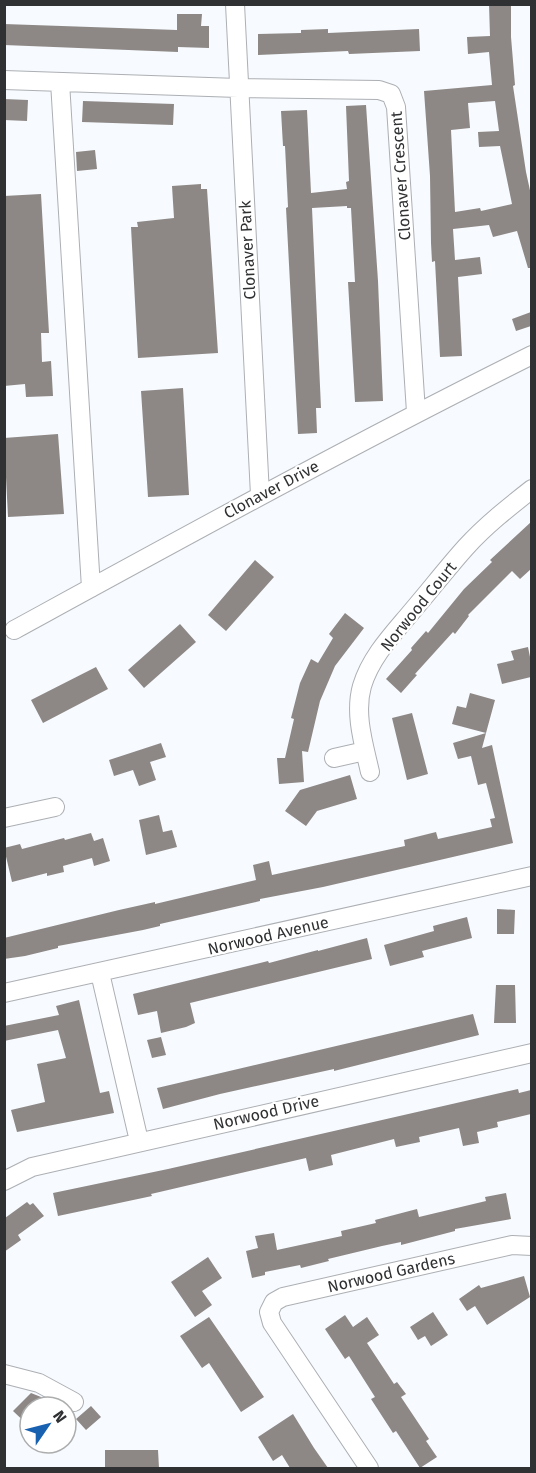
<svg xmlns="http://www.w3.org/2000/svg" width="536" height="1473" viewBox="0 0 536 1473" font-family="'Fira Sans',sans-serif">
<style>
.building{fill:#8d8886;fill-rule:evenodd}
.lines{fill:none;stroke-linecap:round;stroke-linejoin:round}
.minor-casing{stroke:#acafb3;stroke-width:20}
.minor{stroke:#fff;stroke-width:18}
.labels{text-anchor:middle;stroke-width:4.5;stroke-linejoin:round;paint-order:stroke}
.street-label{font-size:16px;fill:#303133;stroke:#fff}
</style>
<rect width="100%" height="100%" fill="#f7fafe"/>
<path class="building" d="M489,4H511V37L515,85L513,86L526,172L531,195V268H528L517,231L493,237L489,225L453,229L455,260L480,257L482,274L458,277L462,356L440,357L435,261L432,262L431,243L430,176L424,91L492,85L489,52L468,54L467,37L490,36ZM495,101L499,131L478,132L479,147L500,146L512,204L481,211L480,208L455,212L451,130L470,128L468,103Z
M177,14H202L201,26H209V48L178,47V52L4,45V24L177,30Z
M328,29V33L419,29L420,51L349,54L348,51L258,55V34L301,33V30Z
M4,99L28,100L27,121L4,120Z
M83,101L174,104L173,125L82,122Z
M366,105L378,281L383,401L355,402L348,282H355L351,208H347V206L312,208L321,408H316L317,433L298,434L286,208L288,207L285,146H283L281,111L307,110L311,193L347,189L346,182L349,181L346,106Z
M95,150L97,169L77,171L76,152Z
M201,184V189H207L218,353L138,358L131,227H138L137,222L174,218L172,186Z
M41,194L49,333H41L42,362L51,361L53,396L26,397L25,384L4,386V196Z
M531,312V326L516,331L512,319Z
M183,388L189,495L148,497L141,391Z
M58,434L64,514L8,517L4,438Z
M531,522V569L520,579L512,571L468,615L469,616L455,634L453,632L415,674L417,675L401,693L386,679L412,650L411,648L426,631L428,633L464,589L492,562L490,560Z
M255,560L274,577L226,631L208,615Z
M345,613L364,628L335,666L320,701L308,752L302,751L304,782L279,784L277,758H285L294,719L291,718L300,683L311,659L318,663L333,638L329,634Z
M180,624L196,642L144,688L128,670Z
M528,647L531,662V677L502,684L497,664L514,660L511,651Z
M96,667L108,689L43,723L31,700Z
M470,693L495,700L486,733L452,724L457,706L466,708Z
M412,713L428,774L407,780L392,718Z
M486,733L482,748L492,745L513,843L323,887L260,899V901L160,924V926L143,930L58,946V948L25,956L4,959V938L119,910L155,902V904L256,880L253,865L269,861L272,875L405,846L404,840L436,832L438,839L492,827L490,819L495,818L486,783L478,785L471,756L458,759L453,743Z
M161,743L166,757L150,762L156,780L139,786L133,770L114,776L109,760Z
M350,775L357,799L317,811L306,826L285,811L300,790Z
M159,815L163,832L172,830L177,847L146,855L139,820Z
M91,833L94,841L103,838L110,861L94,866L92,858L63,866L64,872L47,876V873L12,882L4,848L20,844L22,849L64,838L65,840Z
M497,909L515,910L514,934H497Z
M467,917L472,938L422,951L424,957L390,966L384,945L434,931L433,926Z
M367,938L372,959L190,1003L195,1023L186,1027L161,1033L157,1011L138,1015L133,994L268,961L269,963L318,950V951Z
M496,985H515L516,1023H494Z
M79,1000L100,1093L109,1091L114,1113L17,1132L11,1110L45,1102L37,1064L66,1058L58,1030L4,1041V1026L59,1015L56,1006Z
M473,1014L479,1035L334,1071V1069L220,1094L163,1109L157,1088Z
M161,1037L166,1055L152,1058L147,1040Z
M518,1089L519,1093L531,1090V1114L497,1122L498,1127L477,1132L479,1143L463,1146L459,1128L419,1137L420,1142L396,1147L394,1139L331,1155L333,1165L309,1171L306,1158L151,1194L152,1196L58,1216L53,1193L168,1169Z
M506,1193L511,1219L455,1229V1231L401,1245V1242L382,1246L328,1259L329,1261L301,1268L300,1265L265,1272V1275L252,1278L246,1251L258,1248L255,1236L274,1233L277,1250L342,1236L341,1231L376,1223L375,1220L417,1209L419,1217L486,1201L485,1197Z
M27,1202L30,1205L33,1203L44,1216L18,1235L21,1240L4,1252V1217L5,1218Z
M208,1257L222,1278L202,1291L212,1305L195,1317L171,1282Z
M524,1276L530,1297L487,1325L475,1306L467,1311L459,1299L479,1285L481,1288Z
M433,1312L448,1335L431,1346L425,1336L418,1340L410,1327Z
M345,1315L353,1327L367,1317L379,1335L367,1343L394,1384L397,1382L406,1394L401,1397L429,1439L426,1441L437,1457L420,1468L396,1431L393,1433L371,1399L375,1397L349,1356L345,1359L325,1329Z
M209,1317L264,1397L241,1412L209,1363L202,1368L180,1336Z
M31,1393L41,1397L51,1407H30V1427L13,1411Z
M91,1406L101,1417L86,1430L76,1419Z
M293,1414L314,1448L328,1468H290L282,1455L273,1461L258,1437Z
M105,1450H158L159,1468H105Z"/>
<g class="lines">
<g class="minor-casing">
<path id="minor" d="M235,4L260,495
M4,80L238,88L379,90L391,94L396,107L416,412
M60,82L91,588
M14,630C186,536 357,442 532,355
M334,758L365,751
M370,772C364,745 354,714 362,686C371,656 394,633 413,610C431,589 448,567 466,547C486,525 509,507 532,489
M4,818L55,807
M100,973L139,1141
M4,993L532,876
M4,1181L32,1167L532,1053
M4,1374L39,1383L74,1402
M369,1468L272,1323L269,1312L274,1302L283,1297L512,1245L532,1246"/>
</g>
<use href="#minor" class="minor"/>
</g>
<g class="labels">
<g class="street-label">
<text transform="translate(400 176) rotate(-94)" y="6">Clonaver Crescent</text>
<text transform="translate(247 250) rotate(-93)" y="6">Clonaver Park</text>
<text transform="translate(271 489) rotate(-28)" y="6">Clonaver Drive</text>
<text transform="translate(418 606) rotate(-51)" y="6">Norwood Court</text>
<text transform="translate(268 935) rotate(-13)" y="6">Norwood Avenue</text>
<text transform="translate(266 1112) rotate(-13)" y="6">Norwood Drive</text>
<text transform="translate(391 1272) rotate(-13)" y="6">Norwood Gardens</text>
</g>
</g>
<rect width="536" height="1473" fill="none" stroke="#303133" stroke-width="12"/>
<g transform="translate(48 1425) rotate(55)"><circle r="28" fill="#ffffff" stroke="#acadad" stroke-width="1.5"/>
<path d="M0-4.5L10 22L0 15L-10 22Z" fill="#1861b0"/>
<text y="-9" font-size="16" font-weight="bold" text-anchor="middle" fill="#303133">N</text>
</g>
</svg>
